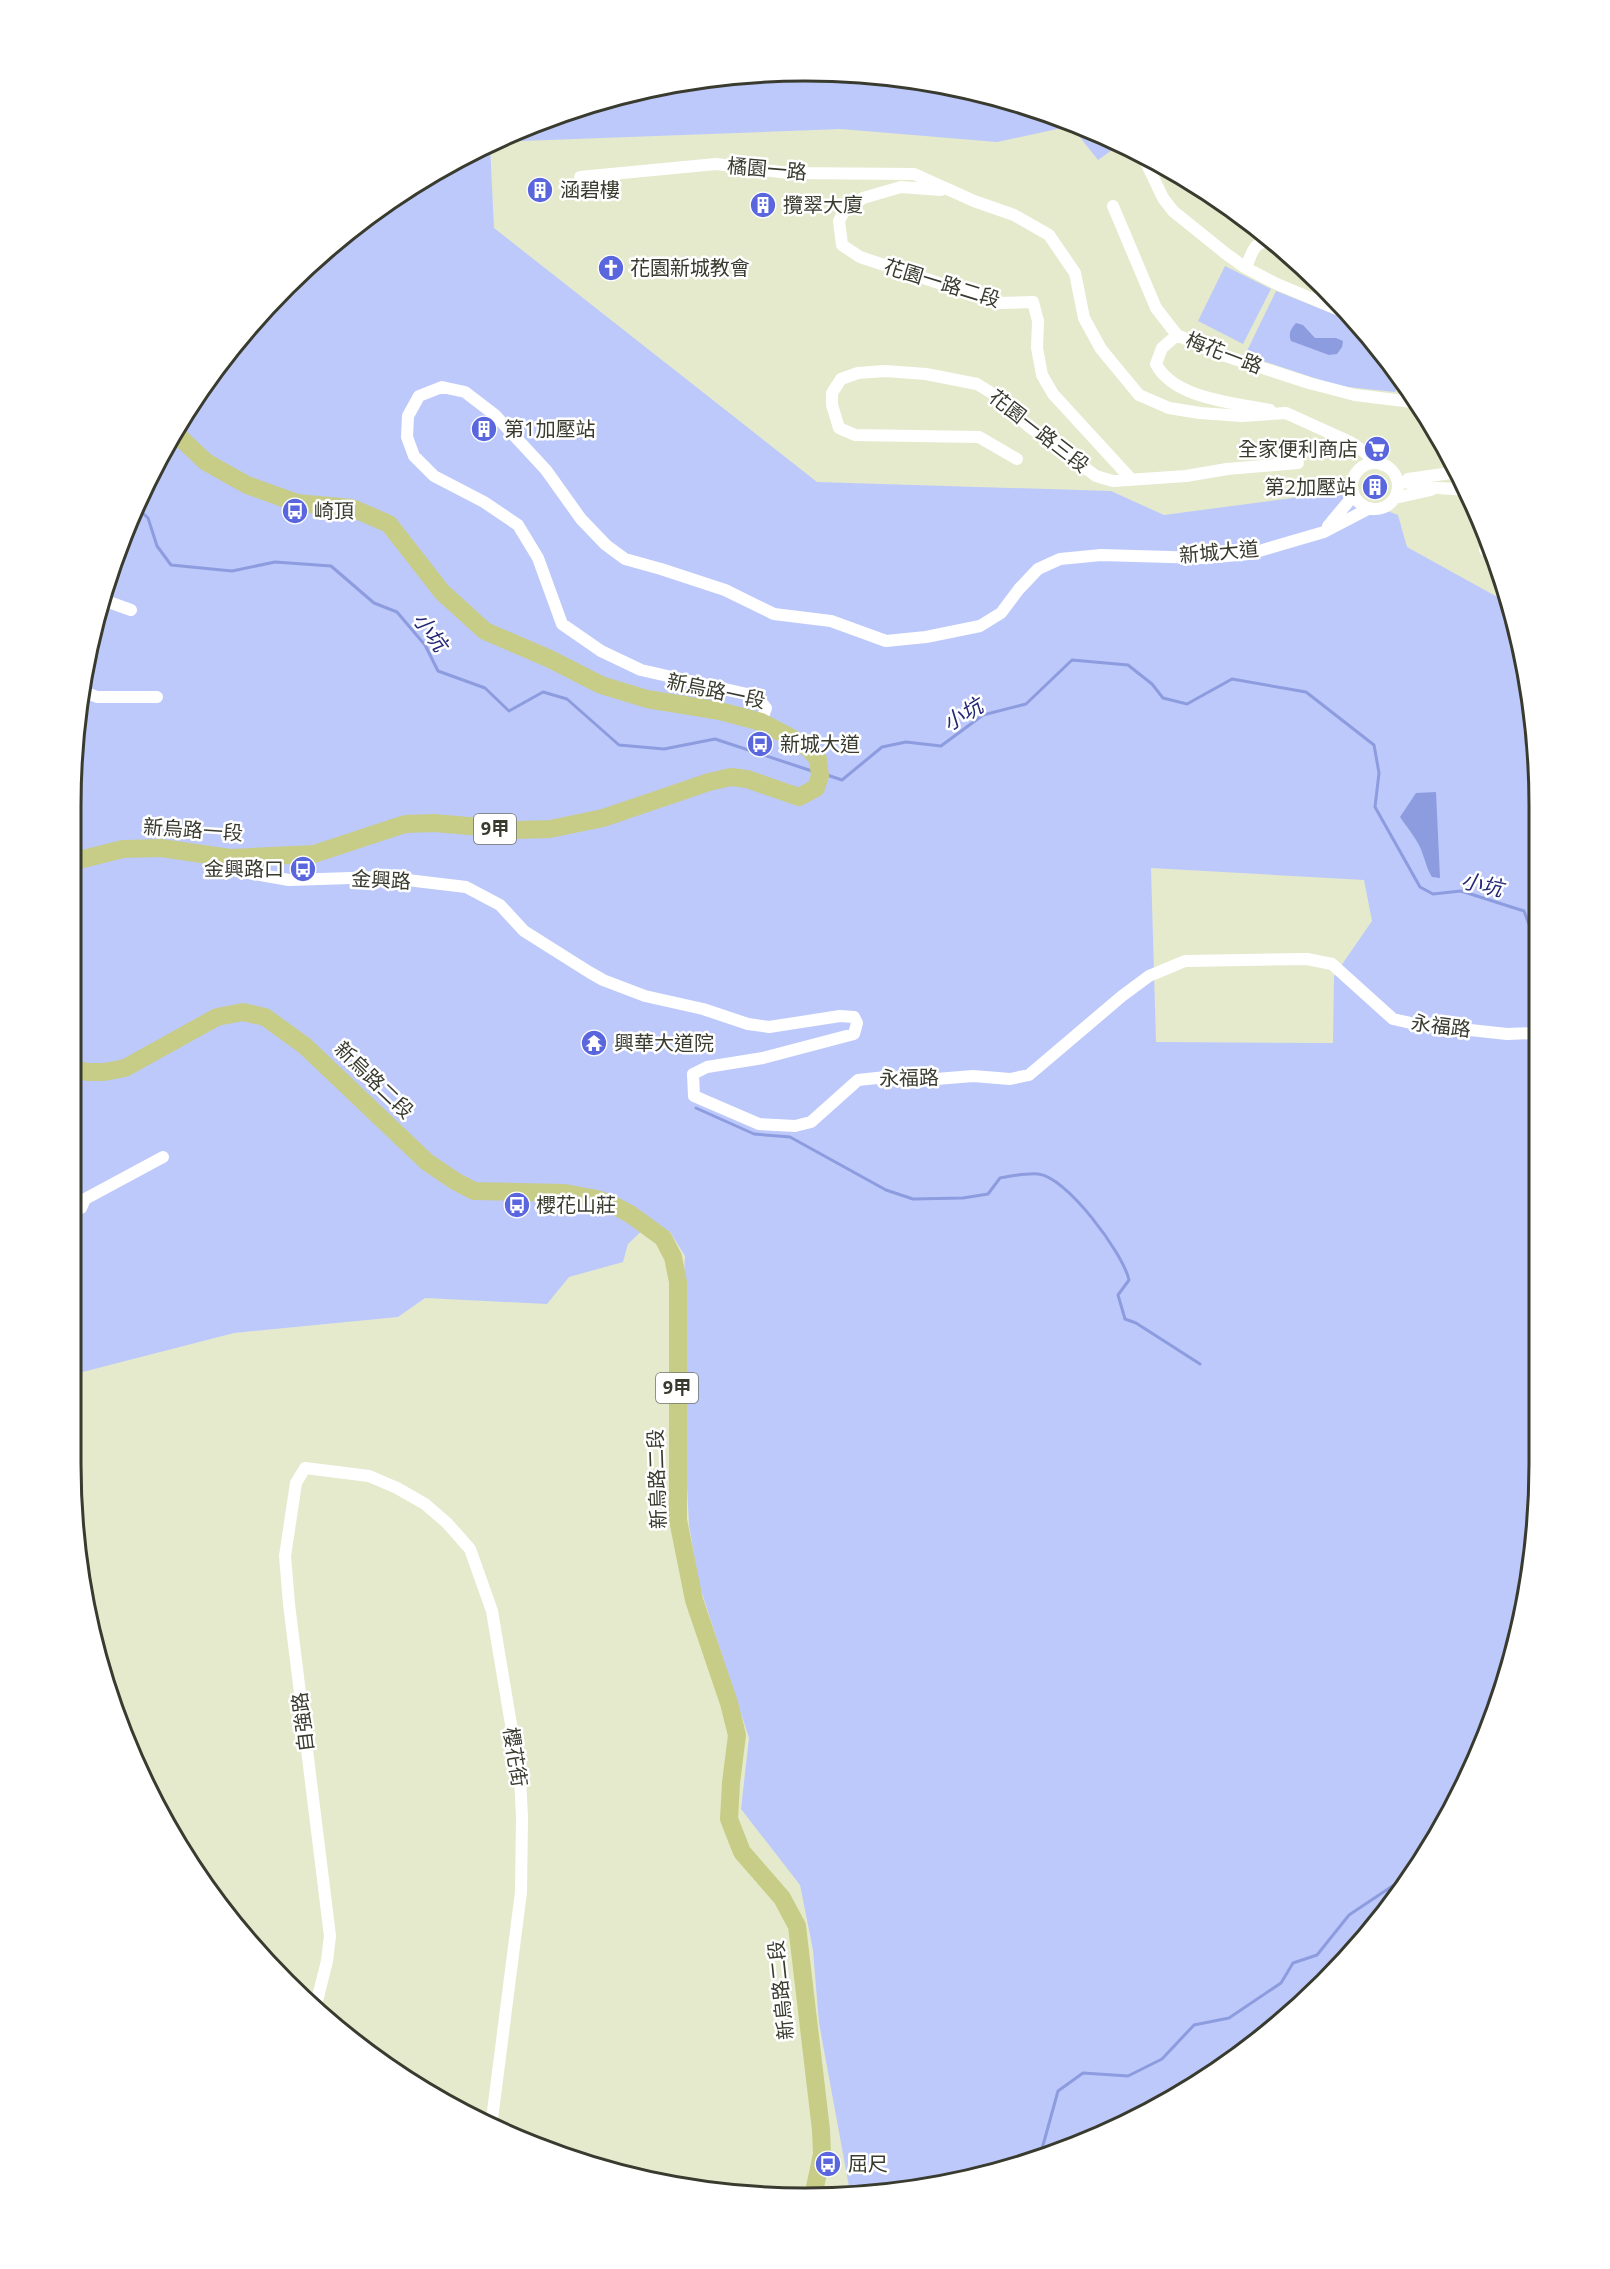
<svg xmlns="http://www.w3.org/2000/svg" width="1610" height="2269" viewBox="0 0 1610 2269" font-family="'Open Sans','Noto Sans TC',sans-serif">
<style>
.green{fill:#bdc9fb;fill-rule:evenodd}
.water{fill:#8d9cdf}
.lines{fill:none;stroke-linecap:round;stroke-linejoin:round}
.stream{stroke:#8d9cdf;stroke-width:3}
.street{stroke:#fff;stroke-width:12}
.primary{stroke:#c7cd86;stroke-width:18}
.labels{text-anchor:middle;stroke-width:5;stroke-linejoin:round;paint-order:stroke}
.shield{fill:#fff;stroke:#74766d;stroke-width:1.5}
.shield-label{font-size:18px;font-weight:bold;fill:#393b2f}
.street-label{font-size:20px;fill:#393b2f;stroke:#fff}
.poi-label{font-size:20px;fill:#393b2f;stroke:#fff;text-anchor:start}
.water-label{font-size:21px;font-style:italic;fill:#232774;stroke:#fff}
.rim{fill:none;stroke:#393b2f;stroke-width:3}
</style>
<rect width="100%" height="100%" fill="#e5eacd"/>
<path class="green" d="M853,72L995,95L1122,143L1098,160L1071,126L997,142L841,129L498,142L569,110L709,77Z
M490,145L494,228L817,482L1111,491L1164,515L1337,492L1398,515L1407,547L1510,604L1514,615L1533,709L1538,1512L1515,1654L1464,1789L1388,1911L1290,2016L1130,2123L995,2173L984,2176L981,2171L972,2178L901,2192H850L819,2023L813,1950L800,1885L741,1809L749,1738L699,1584L689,1525L680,1350L685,1256L670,1232L650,1223L628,1244L623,1262L569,1277L547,1304L425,1298L398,1317L234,1333L71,1375V805L85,661L126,524L169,437L223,358L320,253L437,169ZM1151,868L1364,880L1372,921L1334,976L1333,1043L1156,1042Z
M1225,266L1271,289L1243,344L1198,321Z
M1276,291L1359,324L1399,383L1395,392L1338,386L1245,355Z"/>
<path class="water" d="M1296,323L1303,325L1315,338H1336L1343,341L1342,347L1337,354L1329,355L1291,341C1288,333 1291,329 1296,323Z
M1436,792L1440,878L1432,877C1427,869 1426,863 1423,855C1419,841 1408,829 1400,817L1416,793Z"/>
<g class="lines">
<path class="stream" d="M135,506L148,518L157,546L171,565L232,571L275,562L331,566L374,603L397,612L425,645L438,671L485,688L509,711L543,692L567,699L619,745L664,749L715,739L812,771
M827,775L842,780L882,747L906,742L941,746L983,715L1026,704L1072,660L1128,665L1152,684L1163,698L1187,704L1232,679L1306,692L1374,745L1379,773L1375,807L1420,887L1433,894L1461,891L1524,911L1535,940
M696,1108L754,1134L790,1137L886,1190L913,1199L963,1198L988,1194L1000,1178C1012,1176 1026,1173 1038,1174C1066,1176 1123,1253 1129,1280L1118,1295L1125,1319L1136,1323L1200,1364
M1031,2160L1040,2156L1058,2091L1083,2073L1128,2076L1162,2059L1194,2025L1229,2018L1281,1983L1293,1963L1317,1955L1349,1915L1403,1879"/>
<path class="street" d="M1142,154L1163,198L1173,211L1225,253L1246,268L1277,284L1351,315
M580,177L716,164L788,173L914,174L974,201L1014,215L1049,235L1075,273L1084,318L1101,349L1139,395L1169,408L1200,413L1242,416L1286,413L1350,442L1383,465
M941,190L901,187L863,198L844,211L839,221L842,245L860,257L999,303L1033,302L1038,321L1037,348L1042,375L1053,394L1131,479
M1113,206L1156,308L1177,335L1216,353L1309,383L1355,395L1412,402
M1246,268C1252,253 1253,240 1273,241
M1177,335L1162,348L1156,364C1174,399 1235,403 1270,410
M1017,459L979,437L855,435L839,428L832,405V393L841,379L858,373L885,371L926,374L977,384L995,395L1028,426L1096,476L1113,481L1186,476L1227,469L1298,463
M1352 486a23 23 0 1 1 46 0a23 23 0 1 1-46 0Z
M1408,479L1458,472
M1398,481L1438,488L1468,490
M1395,498L1431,490
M1328,526L1354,495
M1485,550H1490
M103,600L131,610
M82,691L97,697H157
M761,722L766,708L756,696L641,670L601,651L562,624L538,558L518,525L484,502L434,476L414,456L407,437L408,416L419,396L442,387L465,392L495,415L546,470L581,519L606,545L625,559L661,569L725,590L774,614L831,621L886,641L926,637L980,626L1001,613L1019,589L1038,569L1060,559L1101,555L1204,558L1249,554L1324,532L1370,508
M230,858L237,871L289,880L382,877L466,887L500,905L524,931L589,972L603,980L645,996L703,1009L748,1024L769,1027L840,1016L854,1017L857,1023L854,1034L763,1058L707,1067L693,1074L694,1096L759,1124L795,1126L811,1122L858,1080L886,1077L924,1080L973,1076L1010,1079L1029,1075L1122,996L1149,976L1185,961L1307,959L1332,964L1393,1019L1415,1024L1507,1034L1535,1033
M81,1208L85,1199L163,1157
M71,1211L81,1208L71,1200
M315,2009L327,1961L330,1936L289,1604L285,1556L296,1483L305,1468L369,1476L397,1488L425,1504L447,1523L470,1549L492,1611L520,1778L522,1817L521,1892L491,2127"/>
<path class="primary" d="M71,862L123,849L161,848L230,858L314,854L405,824L434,823L515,830L550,829L603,818L709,782L731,777L747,779L799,797L816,788L820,776L818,759L808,748L788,736L761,722L720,711L647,699L601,685L550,659L485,631L442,592L389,524L352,508L297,503L247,485L206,462L173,431
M71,1068L87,1072H104L125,1068L217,1017L243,1012L265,1017L305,1046L427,1162L455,1181L474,1191L565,1193L597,1199L615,1206L630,1214L663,1238L673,1257L678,1282V1520L694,1600L729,1703L737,1735L731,1783L729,1819L742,1852L782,1898L797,1926L821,2130L822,2154L814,2192"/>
</g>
<defs>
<g id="building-disc" transform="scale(1.35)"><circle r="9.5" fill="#5966dd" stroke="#fff"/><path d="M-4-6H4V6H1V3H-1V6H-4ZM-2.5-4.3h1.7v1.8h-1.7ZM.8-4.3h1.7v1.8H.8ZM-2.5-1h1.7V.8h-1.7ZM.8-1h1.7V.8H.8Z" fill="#fff"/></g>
<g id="church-disc" transform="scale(1.35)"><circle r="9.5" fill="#5966dd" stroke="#fff"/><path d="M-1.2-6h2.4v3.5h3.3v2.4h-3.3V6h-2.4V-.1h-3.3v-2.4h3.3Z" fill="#fff"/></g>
<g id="supermarket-disc" transform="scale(1.35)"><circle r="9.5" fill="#5966dd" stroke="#fff"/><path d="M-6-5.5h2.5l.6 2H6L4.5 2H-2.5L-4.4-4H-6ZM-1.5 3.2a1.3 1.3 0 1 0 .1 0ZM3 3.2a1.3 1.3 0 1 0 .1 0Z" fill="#fff"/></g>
<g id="bus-disc" transform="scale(1.35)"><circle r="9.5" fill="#5966dd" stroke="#fff"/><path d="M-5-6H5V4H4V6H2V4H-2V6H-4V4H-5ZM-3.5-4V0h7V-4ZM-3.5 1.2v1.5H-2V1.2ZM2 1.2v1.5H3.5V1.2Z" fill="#fff"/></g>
<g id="temple-disc" transform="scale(1.35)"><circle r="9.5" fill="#5966dd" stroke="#fff"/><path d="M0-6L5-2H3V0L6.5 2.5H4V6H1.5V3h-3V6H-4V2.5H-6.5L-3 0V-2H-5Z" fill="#fff"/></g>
</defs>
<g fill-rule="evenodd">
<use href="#building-disc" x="540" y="190"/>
<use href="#building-disc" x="763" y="205"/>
<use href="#church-disc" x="611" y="268"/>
<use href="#building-disc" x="484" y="429"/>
<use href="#supermarket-disc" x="1377" y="449"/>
<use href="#building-disc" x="1375" y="487"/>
<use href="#bus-disc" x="295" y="511"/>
<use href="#bus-disc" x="760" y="744"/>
<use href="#bus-disc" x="303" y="869"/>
<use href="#temple-disc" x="594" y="1043"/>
<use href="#bus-disc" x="517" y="1205"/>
<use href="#bus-disc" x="828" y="2164"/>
</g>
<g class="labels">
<g class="shield">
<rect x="474" y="814" width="42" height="30" rx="4.5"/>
<rect x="656" y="1373" width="42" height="30" rx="4.5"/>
</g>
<g class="shield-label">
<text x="495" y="835">9甲</text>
<text x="677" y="1394">9甲</text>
</g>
<g class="street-label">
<text transform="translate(767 169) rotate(5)" y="7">橘園一路</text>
<text transform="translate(942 283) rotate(17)" y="7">花園一路二段</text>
<text transform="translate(1224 353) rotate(21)" y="7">梅花一路</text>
<text transform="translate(1039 431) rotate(38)" y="7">花園一路三段</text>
<text transform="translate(1219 552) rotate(-5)" y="7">新城大道</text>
<text transform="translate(716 691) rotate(12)" y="7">新烏路一段</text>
<text transform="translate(193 830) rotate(4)" y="7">新烏路一段</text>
<text transform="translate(381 880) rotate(3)" y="7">金興路</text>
<text transform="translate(1441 1026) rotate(7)" y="7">永福路</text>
<text transform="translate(909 1078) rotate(-1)" y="7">永福路</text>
<text transform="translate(374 1080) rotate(44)" y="7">新烏路二段</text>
<text transform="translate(657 1479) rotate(-92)" y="7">新烏路二段</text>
<text transform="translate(303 1722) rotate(-97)" y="7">自強路</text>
<text transform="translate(515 1757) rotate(81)" y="7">櫻花街</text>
<text transform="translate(781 1990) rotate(-96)" y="7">新烏路二段</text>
</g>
<g class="poi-label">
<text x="560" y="197">涵碧樓</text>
<text x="783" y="212">攬翠大廈</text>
<text x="630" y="275">花園新城教會</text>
<text x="504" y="436">第1加壓站</text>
<text x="1358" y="456" text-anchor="end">全家便利商店</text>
<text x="1356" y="494" text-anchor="end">第2加壓站</text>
<text x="314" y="518">崎頂</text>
<text x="780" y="751">新城大道</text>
<text x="284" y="876" text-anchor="end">金興路口</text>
<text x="614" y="1050">興華大道院</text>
<text x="536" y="1212">櫻花山莊</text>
<text x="848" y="2171">屈尺</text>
</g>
<g class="water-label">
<text transform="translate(430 632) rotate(54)" y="7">小坑</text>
<text transform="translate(963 715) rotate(-31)" y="7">小坑</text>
<text transform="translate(1482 885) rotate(13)" y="7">小坑</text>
</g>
</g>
<path d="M0 0H1610V2269H0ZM805 81H805A724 724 0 0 1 1529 805V1464A724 724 0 0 1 805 2188H805A724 724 0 0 1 81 1464V805A724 724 0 0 1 805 81Z" fill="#fff" fill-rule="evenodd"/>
<path class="rim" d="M805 81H805A724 724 0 0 1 1529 805V1464A724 724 0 0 1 805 2188H805A724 724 0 0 1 81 1464V805A724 724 0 0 1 805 81Z"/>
</svg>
